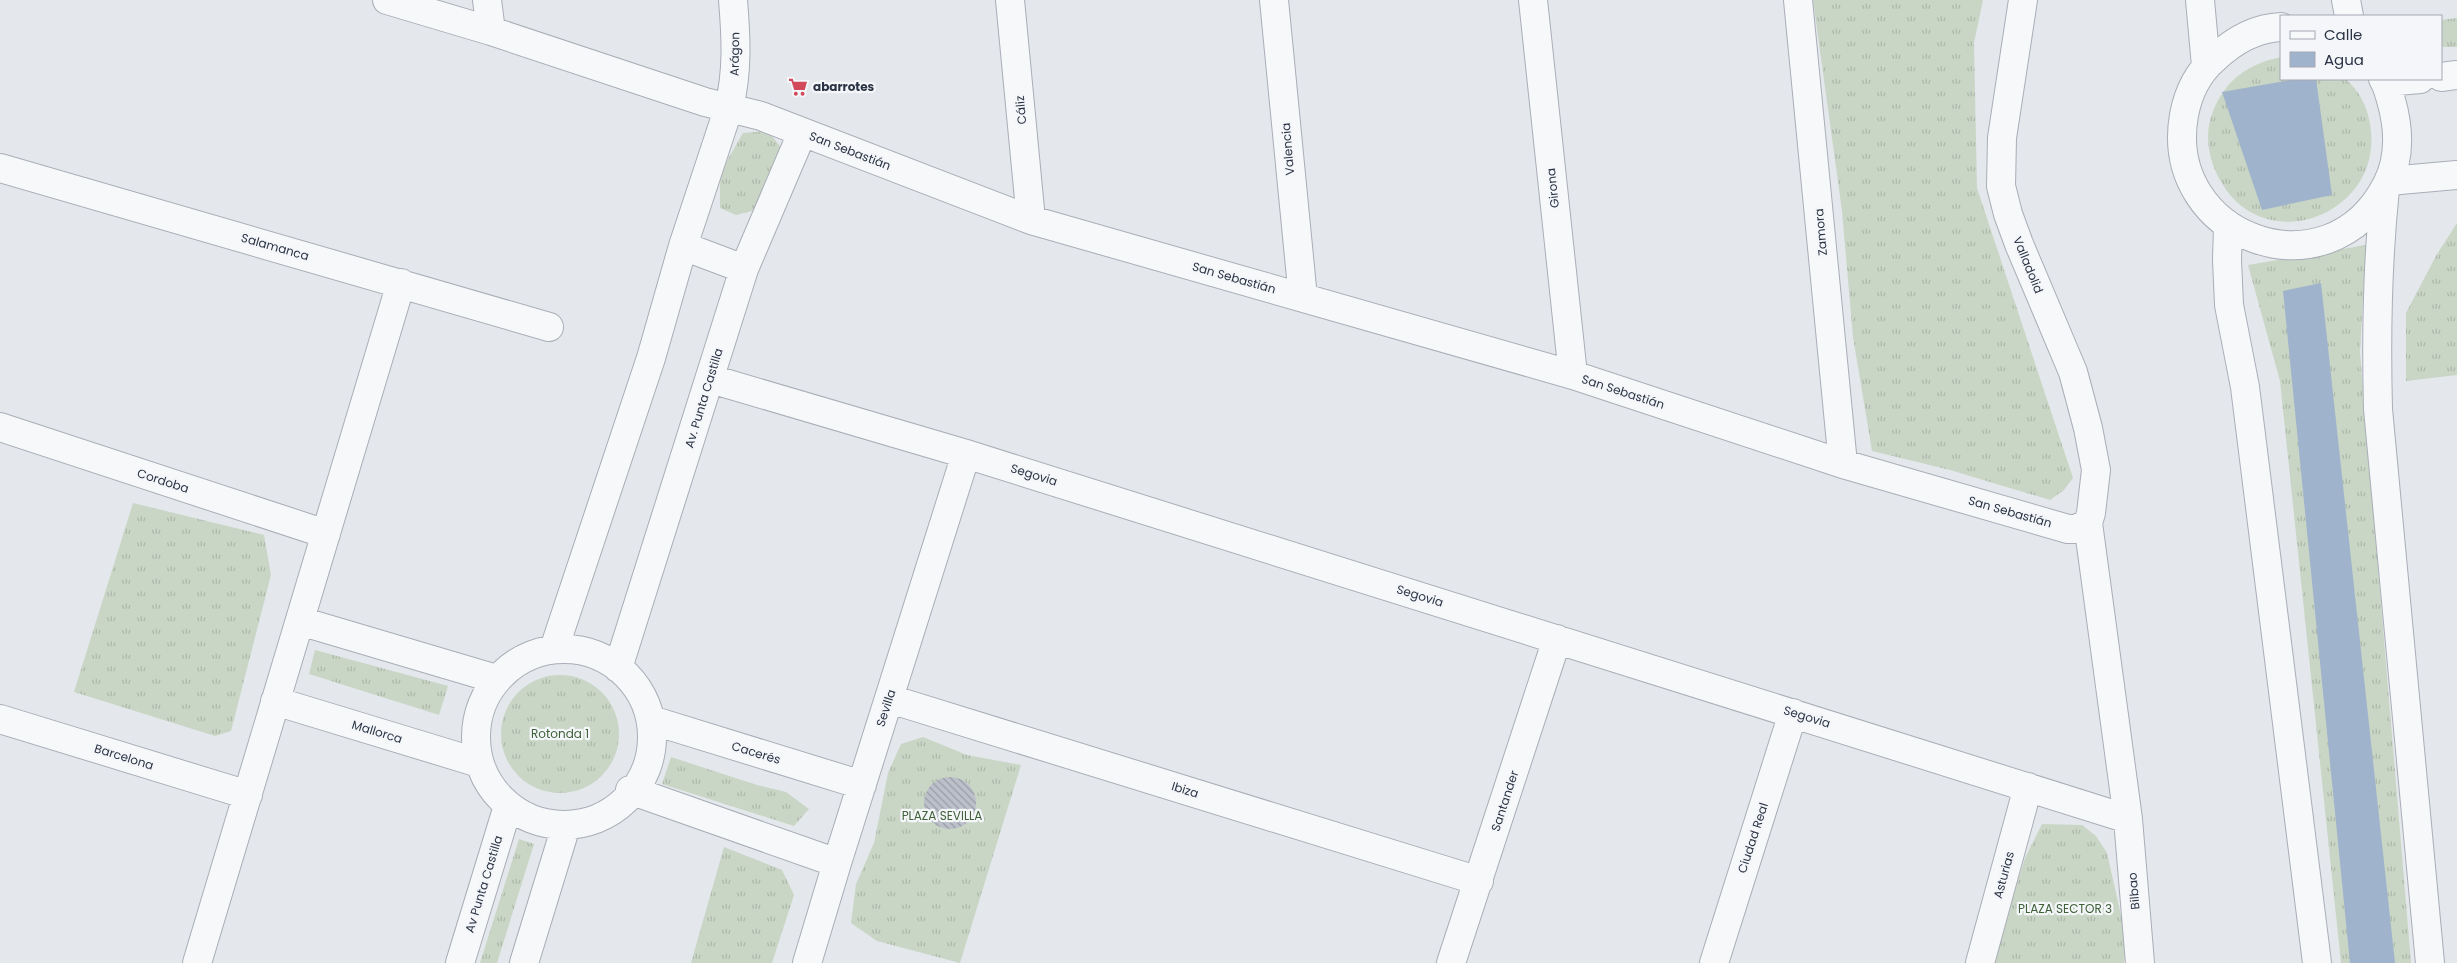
<svg xmlns="http://www.w3.org/2000/svg" width="2457" height="963" viewBox="0 0 2457 963" font-family="Poppins,sans-serif">
<style>
.grass{fill:url(#grass-tufts)}
.water{fill:#9fb4cc}
.building{fill:url(#building-back-hatch)}
.lines{fill:none;stroke-linecap:round;stroke-linejoin:round}
.street-casing{stroke:#a9aeb7;stroke-width:30}
.street{stroke:#f7f8fa;stroke-width:28}
.labels{text-anchor:middle;stroke-width:4.5;stroke-linejoin:round;paint-order:stroke}
.street-label{font-size:12px;fill:#2b3445;stroke:#f4f6f9}
.poi-label{font-size:12px;font-weight:bold;fill:#2b3445;stroke:#f4f6f9;text-anchor:start}
.park-label{font-size:12px;fill:#3f6138;stroke:#f4f6f9}
</style>
<defs>
<pattern id="grass-tufts" width="24" height="20" patternUnits="userSpaceOnUse" patternTransform="scale(1.25)"><rect width="24" height="20" fill="#c9d6c5"/><path d="M3 7l-1-3M5 7V3M7 7l1-3M15 17l-1-3M17 17v-4M19 17l1-3" fill="none" stroke="#adb8ab"/></pattern>
<pattern id="building-back-hatch" width="6" height="6" patternUnits="userSpaceOnUse" patternTransform="scale(1.25)"><rect width="6" height="6" fill="#bbc0ca"/><path d="M-1 5l2 2M0 0l6 6M5-1l2 2" fill="none" stroke="#989da6"/></pattern>
</defs>
<rect width="100%" height="100%" fill="#e4e7ec"/>
<path class="grass" d="M1813,0H1983L1974,43L1977,188L2073,478L2064,490L2050,500L1950,470L1872,451L1853,337L1842,211Z
M2457,18V47H2441V20Z
M2281,57V79H2346C2359,91 2367,106 2370,124C2386,214 2264,261 2220,180C2209,161 2204,135 2212,114C2224,81 2247,64 2281,57Z
M768,131L783,150L756,210L736,215L720,208V173L743,133Z
M2457,223V375L2406,381V313L2437,254Z
M2366,245L2360,352L2411,963H2341L2280,381L2248,265Z
M133,503L264,535L271,575L231,731L215,736L74,692Z
M315,650L448,686L439,715L309,674Z
M501 734a59 59 0 1 1 118 0a59 59 0 1 1-118 0Z
M923,737L967,755L1021,765L960,963L877,941L851,923L856,884L874,843L888,773L901,744Z
M671,757L757,785L786,792L809,809L794,826L662,784Z
M2042,824L2082,825L2096,836L2107,853L2127,942L2124,963H1993L2025,858Z
M519,839L534,844L497,963H480Z
M724,847L782,870L794,895L772,963H691Z"/>
<path class="water" d="M2297,79H2316L2332,195L2262,210L2222,92Z
M2321,283L2395,963H2350L2283,291Z"/>
<path class="building" d="M924 803a26 26 0 1 1 52 0a26 26 0 1 1-52 0Z"/>
<g class="lines">
<g class="street-casing">
<path id="street" d="M387,0L491,31L705,102L761,116L1031,220L1573,375L1843,464L2068,529H2076L2088,523
M487,0L491,31
M1010,0L1031,220
M1274,0L1303,298
M1533,0L1573,375
M1798,0L1843,464
M2023,0L2002,138L2001,186L2008,214L2019,244L2073,372L2088,428L2096,470L2091,513L2088,523L2128,819L2140,963
M2200,0L2206,66
M2346,0L2349,16
M2281,27C2255,28 2232,42 2214,59C2198,73 2188,94 2184,115C2162,238 2329,299 2387,184C2401,157 2399,128 2391,100C2389,93 2387,85 2383,79
M2441,77L2457,75
M2386,82L2420,79
M0,168L549,327
M2389,181L2457,175
M2385,189C2377,265 2376,333 2378,409L2430,963
M2228,226L2227,260L2229,305L2245,387L2317,963
M683,246L744,269
M711,379L966,454L2128,819
M0,427L326,534
M300,621L496,679
M554,649L651,358L683,246L729,107C738,71 736,36 733,0
M476 737a88 88 0 1 1 176 0a88 88 0 1 1-176 0Z
M618,668L744,269L802,133
M890,699L1479,881
M275,701L479,763
M0,719L248,795
M651,720L862,785
M630,790L837,863
M197,963L401,283
M460,963L508,806
M524,963L566,826
M807,963L837,863L966,454
M1451,963L1557,639
M1714,963L1793,713
M1980,963L2028,787"/>
</g>
<use href="#street" class="street"/>
</g>
<defs>
<g id="supermarket-bare" transform="scale(1.5)"><path d="M-6-5.5h2.5l.6 2H6L4.5 2H-2.5L-4.4-4H-6ZM-1.5 3.2a1.3 1.3 0 1 0 .1 0ZM3 3.2a1.3 1.3 0 1 0 .1 0Z" fill="#d1495b" stroke="#f4f6f9" stroke-width="2.5" paint-order="stroke"/></g>
</defs>
<g fill-rule="evenodd">
<use href="#supermarket-bare" x="798" y="87"/>
</g>
<g class="labels">
<g class="street-label">
<text transform="translate(735 54) rotate(-89)" y="4">Arágon</text>
<text transform="translate(1021 110) rotate(-95)" y="4">Cáliz</text>
<text transform="translate(1288 149) rotate(-95)" y="4">Valencia</text>
<text transform="translate(850 151) rotate(21)" y="4">San Sebastián</text>
<text transform="translate(1553 188) rotate(-96)" y="4">Girona</text>
<text transform="translate(1821 232) rotate(-95)" y="4">Zamora</text>
<text transform="translate(275 247) rotate(16)" y="4">Salamanca</text>
<text transform="translate(2028 265) rotate(68)" y="4">Valladolid</text>
<text transform="translate(1234 278) rotate(16)" y="4">San Sebastián</text>
<text transform="translate(1623 392) rotate(18)" y="4">San Sebastián</text>
<text transform="translate(704 398) rotate(-73)" y="4">Av. Punta Castilla</text>
<text transform="translate(1034 475) rotate(17)" y="4">Segovia</text>
<text transform="translate(163 481) rotate(18)" y="4">Cordoba</text>
<text transform="translate(2010 512) rotate(16)" y="4">San Sebastián</text>
<text transform="translate(1420 596) rotate(17)" y="4">Segovia</text>
<text transform="translate(886 708) rotate(-72)" y="4">Sevilla</text>
<text transform="translate(1807 717) rotate(17)" y="4">Segovia</text>
<text transform="translate(377 732) rotate(17)" y="4">Mallorca</text>
<text transform="translate(756 753) rotate(17)" y="4">Cacerés</text>
<text transform="translate(124 757) rotate(17)" y="4">Barcelona</text>
<text transform="translate(1185 790) rotate(17)" y="4">Ibiza</text>
<text transform="translate(1505 801) rotate(-72)" y="4">Santander</text>
<text transform="translate(1753 838) rotate(-72)" y="4">Ciudad Real</text>
<text transform="translate(2004 875) rotate(-75)" y="4">Asturias</text>
<text transform="translate(484 884) rotate(-73)" y="4">Av Punta Castilla</text>
<text transform="translate(2134 891) rotate(-95)" y="4">Bilbao</text>
</g>
<g class="poi-label">
<text x="813" y="91">abarrotes</text>
</g>
<g class="park-label">
<text x="560" y="738">Rotonda 1</text>
<text x="942" y="820">PLAZA SEVILLA</text>
<text x="2065" y="913">PLAZA SECTOR 3</text>
</g>
</g>
<rect x="2280" y="15" width="162" height="65" fill="#f4f6f9" stroke="#a4a8b1"/>
<rect x="2290" y="31" width="25" height="8" fill="#f7f8fa" stroke="#a4a8b1"/>
<text x="2324" y="40" font-size="15" fill="#2b3445">Calle</text>
<rect x="2290" y="52" width="25" height="15" fill="#9fb4cc" stroke="#a4a8b1"/>
<text x="2324" y="65" font-size="15" fill="#2b3445">Agua</text>
</svg>
